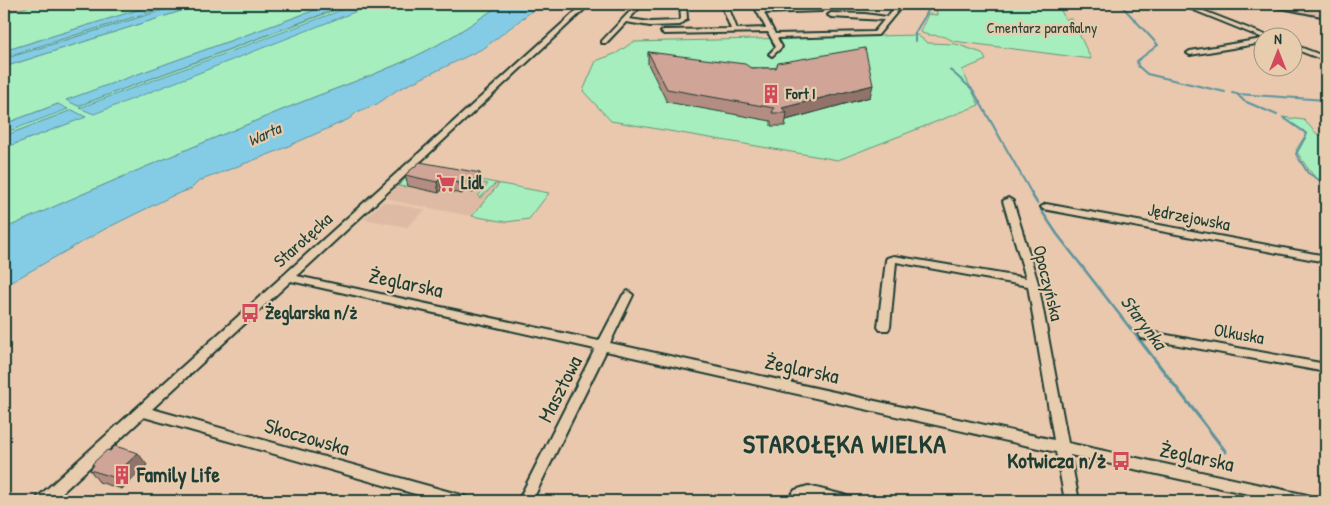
<svg xmlns="http://www.w3.org/2000/svg" width="1330" height="505" viewBox="0 0 1330 505" font-family="'Patrick Hand',sans-serif">
<style>
.built{fill:#debaa4}
.green{fill:#a6eebd;stroke:#629678}
.water{fill:#84cce5;stroke:#5c939e}
.lines{fill:none;stroke-linecap:round;stroke-linejoin:round}
.stream-far2{stroke:#5c939e;stroke-width:2}
.stream-far1{stroke:#5c939e;stroke-width:2.5}
.stream{stroke:#5c939e;stroke-width:3}
.minor-casing{stroke:#1f3d34;stroke-width:4}
.minor{fill:#e7ccae;fill-rule:evenodd}
.rail{stroke:#1f3d34;stroke-width:2}
.wall{fill:#b38d82;stroke:#1f3d34}
.shaded-wall{fill:#92736a;stroke:#1f3d34}
.building{fill:#d0a497;stroke:#1f3d34}
.labels{text-anchor:middle;stroke-width:4.5;stroke-linejoin:round;paint-order:stroke}
.far-park-label{font-size:15px;fill:#26463b;stroke:#e7ccae}
.far-poi-label{font-size:15px;font-weight:bold;fill:#1f3d34;stroke:#e7ccae;text-anchor:start}
.far-water-label{font-size:16px;font-style:italic;fill:#24443d;stroke:#e7ccae}
.poi-label{font-size:18px;font-weight:bold;fill:#1f3d34;stroke:#e7ccae;text-anchor:start}
.street-label{font-size:18px;fill:#1f3d34;stroke:#e7ccae}
.water-label{font-size:19px;font-style:italic;fill:#24443d;stroke:#e7ccae}
.near-street-label{font-size:21px;fill:#1f3d34;stroke:#e7ccae}
.near-poi-label{font-size:21px;font-weight:bold;fill:#1f3d34;stroke:#e7ccae;text-anchor:end}
.near-district-label{font-size:26px;font-weight:bold;letter-spacing:1px;fill:#1f3d34;stroke:#e7ccae}
</style>
<rect width="100%" height="100%" fill="#e9c8ad"/>
<filter id="ink" filterUnits="userSpaceOnUse"><feTurbulence type="fractalNoise" baseFrequency=".02" numOctaves="2"/><feDisplacementMap in="SourceGraphic" scale="10" xChannelSelector="R" yChannelSelector="G"/><feConvolveMatrix kernelMatrix="1 2 1 2 8 2 1 2 1" color-interpolation-filters="sRGB"/></filter>
<g filter="url(#ink)">
<path class="built" d="M1253,4H1281L1326,13V19Z
M417,168L504,184L476,217L394,201L386,197Z
M383,202L425,210L407,227L364,219Z"/>
<path class="green" d="M38,4H157L4,51V13Z
M176,4H183L4,59V57Z
M203,4H332L67,100L78,106L343,7L337,4H501C470,26 438,47 403,62C365,79 325,92 287,108C192,147 97,187 4,229V148L85,117L72,110L4,136V133L58,104L4,124V67Z
M936,4H1058L1065,19H1072L1091,59L953,41C939,32 931,38 920,32L928,14L937,15Z
M917,35L928,43L956,44L982,53L986,60L962,70L979,105L838,160L611,121L583,91L596,61L617,53L633,42Z
M1282,117L1304,120L1317,134L1326,136V187C1312,176 1305,165 1296,150L1305,136L1304,131Z
M417,168L549,193L529,219L506,222L472,216L499,184H495L480,198L478,196L488,184L422,173L406,187L398,186Z"/>
<path class="water" d="M157,4H176L4,57V51Z
M183,4H203L4,67V59Z
M332,4L344,6L78,106L66,100Z
M501,4H541L484,48L397,90L377,104L357,112L349,119L275,152L199,181L191,189L172,196L105,229L4,286V229C97,187 192,147 287,108C325,92 365,79 403,62C438,47 470,26 501,4Z
M347,8L357,11L94,114L79,108Z
M58,104L68,109L4,133V124Z
M72,110L86,117L4,148V136Z"/>
<g class="lines">
<path class="stream-far2" d="M933,4H951
M1120,4L1158,45L1137,61L1138,66L1147,74L1225,92
M915,41V33L932,4
M950,70L973,90L1032,194
M1232,93L1237,94L1244,101L1277,115
M1237,94L1326,100
M1284,118L1307,134L1296,154L1308,173L1326,184"/>
<path class="stream-far1" d="M1031,193L1037,203
M1041,210L1057,234L1133,332"/>
<path class="stream" d="M1132,330L1226,452"/>
<g class="minor-casing">
<path id="minor" d="M584,4H590L297,276L599,341L623,295L628,291L633,295L610,343L1054,440L1028,286L896,262L890,327L888,330H880L878,327L886,260L887,258L894,256L1026,278L1003,201L1008,198L1013,201L1038,283L1068,443L1307,495L1312,497L1314,501H1280L1070,455L1079,501H1065L1056,452L606,351L532,501H518L595,349L291,281L152,409L461,495L466,497L468,501H440L144,417L53,501H36L38,497Z
M637,4H643L629,19L650,22L678,21L681,19L680,4H686L687,19L680,25L650,26L626,22L606,43H602V41Z
M721,4H727L737,29L766,28L753,4H759L762,9L821,7L824,9L821,11L764,13L775,34L874,32L884,20L831,17L828,15L831,13L865,14L887,17L895,7L891,4H897L901,7L878,35L777,38L782,47L772,56L769,54L776,47L768,32L664,34L661,32L664,30L731,29Z
M1179,4H1186L1273,38H1263Z
M1262,39V43L1190,55L1187,53L1190,51Z
M1292,44L1326,57V61L1292,48Z
M1046,204L1326,256V262L1043,209L1041,207Z
M1145,331L1326,364V372L1141,338L1139,335L1141,332Z
M808,486L844,495L849,497L851,501H820L808,498L803,501H787L795,490Z"/>
</g>
<use href="#minor" class="minor"/>
<path class="rail" d="M1257,4L1326,18"/>
</g>
<path class="wall" d="M648,52L751,68H776L870,97L786,120L785,126H771V121L667,102L648,64Z
M420,162L482,184L473,193L464,191L462,194L442,190L439,193L408,186L405,175Z
M92,464L147,465L122,489L99,482L90,470L93,466Z"/>
<path class="shaded-wall" d="M873,85L870,97L786,120L787,113L782,108Z
M480,173L482,184L473,193L471,182Z
M440,179L442,190L439,193L437,182Z
M461,181L464,191L462,194L459,183Z
M138,453L147,465L122,489L113,477Z"/>
<path class="building" d="M865,48L873,85L782,108L787,113H772L774,108L667,89L648,52L745,64L751,68H776L778,63Z
M420,162L480,173L471,182L461,181L459,183L440,179L437,182L405,175Z
M115,446L138,453L113,477L90,470L94,465L92,464L107,450L110,451Z"/>
</g>
<defs>
<g id="building-bare" transform="scale(1.5)"><path d="M-4-6H4V6H1V3H-1V6H-4ZM-2.5-4.3h1.7v1.8h-1.7ZM.8-4.3h1.7v1.8H.8ZM-2.5-1h1.7V.8h-1.7ZM.8-1h1.7V.8H.8Z" fill="#d1495b" stroke="#e7ccae" stroke-width="2.5" paint-order="stroke"/></g>
<g id="supermarket-bare" transform="scale(1.5)"><path d="M-6-5.5h2.5l.6 2H6L4.5 2H-2.5L-4.4-4H-6ZM-1.5 3.2a1.3 1.3 0 1 0 .1 0ZM3 3.2a1.3 1.3 0 1 0 .1 0Z" fill="#d1495b" stroke="#e7ccae" stroke-width="2.5" paint-order="stroke"/></g>
<g id="bus-bare" transform="scale(1.5)"><path d="M-5-6H5V4H4V6H2V4H-2V6H-4V4H-5ZM-3.5-4V0h7V-4ZM-3.5 1.2v1.5H-2V1.2ZM2 1.2v1.5H3.5V1.2Z" fill="#d1495b" stroke="#e7ccae" stroke-width="2.5" paint-order="stroke"/></g>
</defs>
<g fill-rule="evenodd">
<use href="#building-bare" x="771" y="94"/>
<use href="#supermarket-bare" x="446" y="183"/>
<use href="#bus-bare" x="250" y="313"/>
<use href="#bus-bare" x="1121" y="461"/>
<use href="#building-bare" x="122" y="475"/>
</g>
<g class="labels">
<g class="far-park-label">
<text x="1042" y="33">Cmentarz parafialny</text>
</g>
<g class="far-poi-label">
<text x="786" y="99">Fort I</text>
</g>
<g class="far-water-label">
<text transform="translate(264 134) rotate(-24)" y="6">Warta</text>
</g>
<g class="poi-label">
<text x="461" y="189">Lidl</text>
<text x="265" y="319">Żeglarska n/ż</text>
</g>
<g class="street-label">
<text transform="translate(1189 217) rotate(11)" y="6">Jędrzejowska</text>
<text transform="translate(303 240) rotate(-42)" y="6">Starołęcka</text>
<text transform="translate(1048 283) rotate(76)" y="6">Opoczyńska</text>
<text transform="translate(1239 334) rotate(10)" y="6">Olkuska</text>
</g>
<g class="water-label">
<text transform="translate(1144 322) rotate(53)" y="7">Starynka</text>
</g>
<g class="near-street-label">
<text transform="translate(406 283) rotate(12)" y="7">Żeglarska</text>
<text transform="translate(802 369) rotate(12)" y="7">Żeglarska</text>
<text transform="translate(560 389) rotate(-63)" y="7">Masztowa</text>
<text transform="translate(307 437) rotate(16)" y="7">Skoczowska</text>
<text transform="translate(1197 457) rotate(12)" y="7">Żeglarska</text>
</g>
<g class="near-poi-label">
<text x="1106" y="468">Kotwicza n/ż</text>
<text x="137" y="482" text-anchor="start">Family Life</text>
</g>
<g class="near-district-label">
<text x="845" y="453">STAROŁĘKA WIELKA</text>
</g>
</g>
<rect width="1330" height="505" fill="none" stroke="#e7ccae" stroke-width="20"/>
<rect x="10" y="10" width="1310" height="485" fill="none" stroke="#1f3d34" stroke-width="2" filter="url(#ink)"/>
<g transform="translate(1278 52)"><circle r="24" fill="#e7ccae" stroke="#97937d"/>
<path d="M0-4L9 19L0 12L-9 19Z" fill="#d1495b"/>
<text y="-8" font-size="14" font-weight="bold" text-anchor="middle" fill="#1f3d34">N</text>
</g>
</svg>
